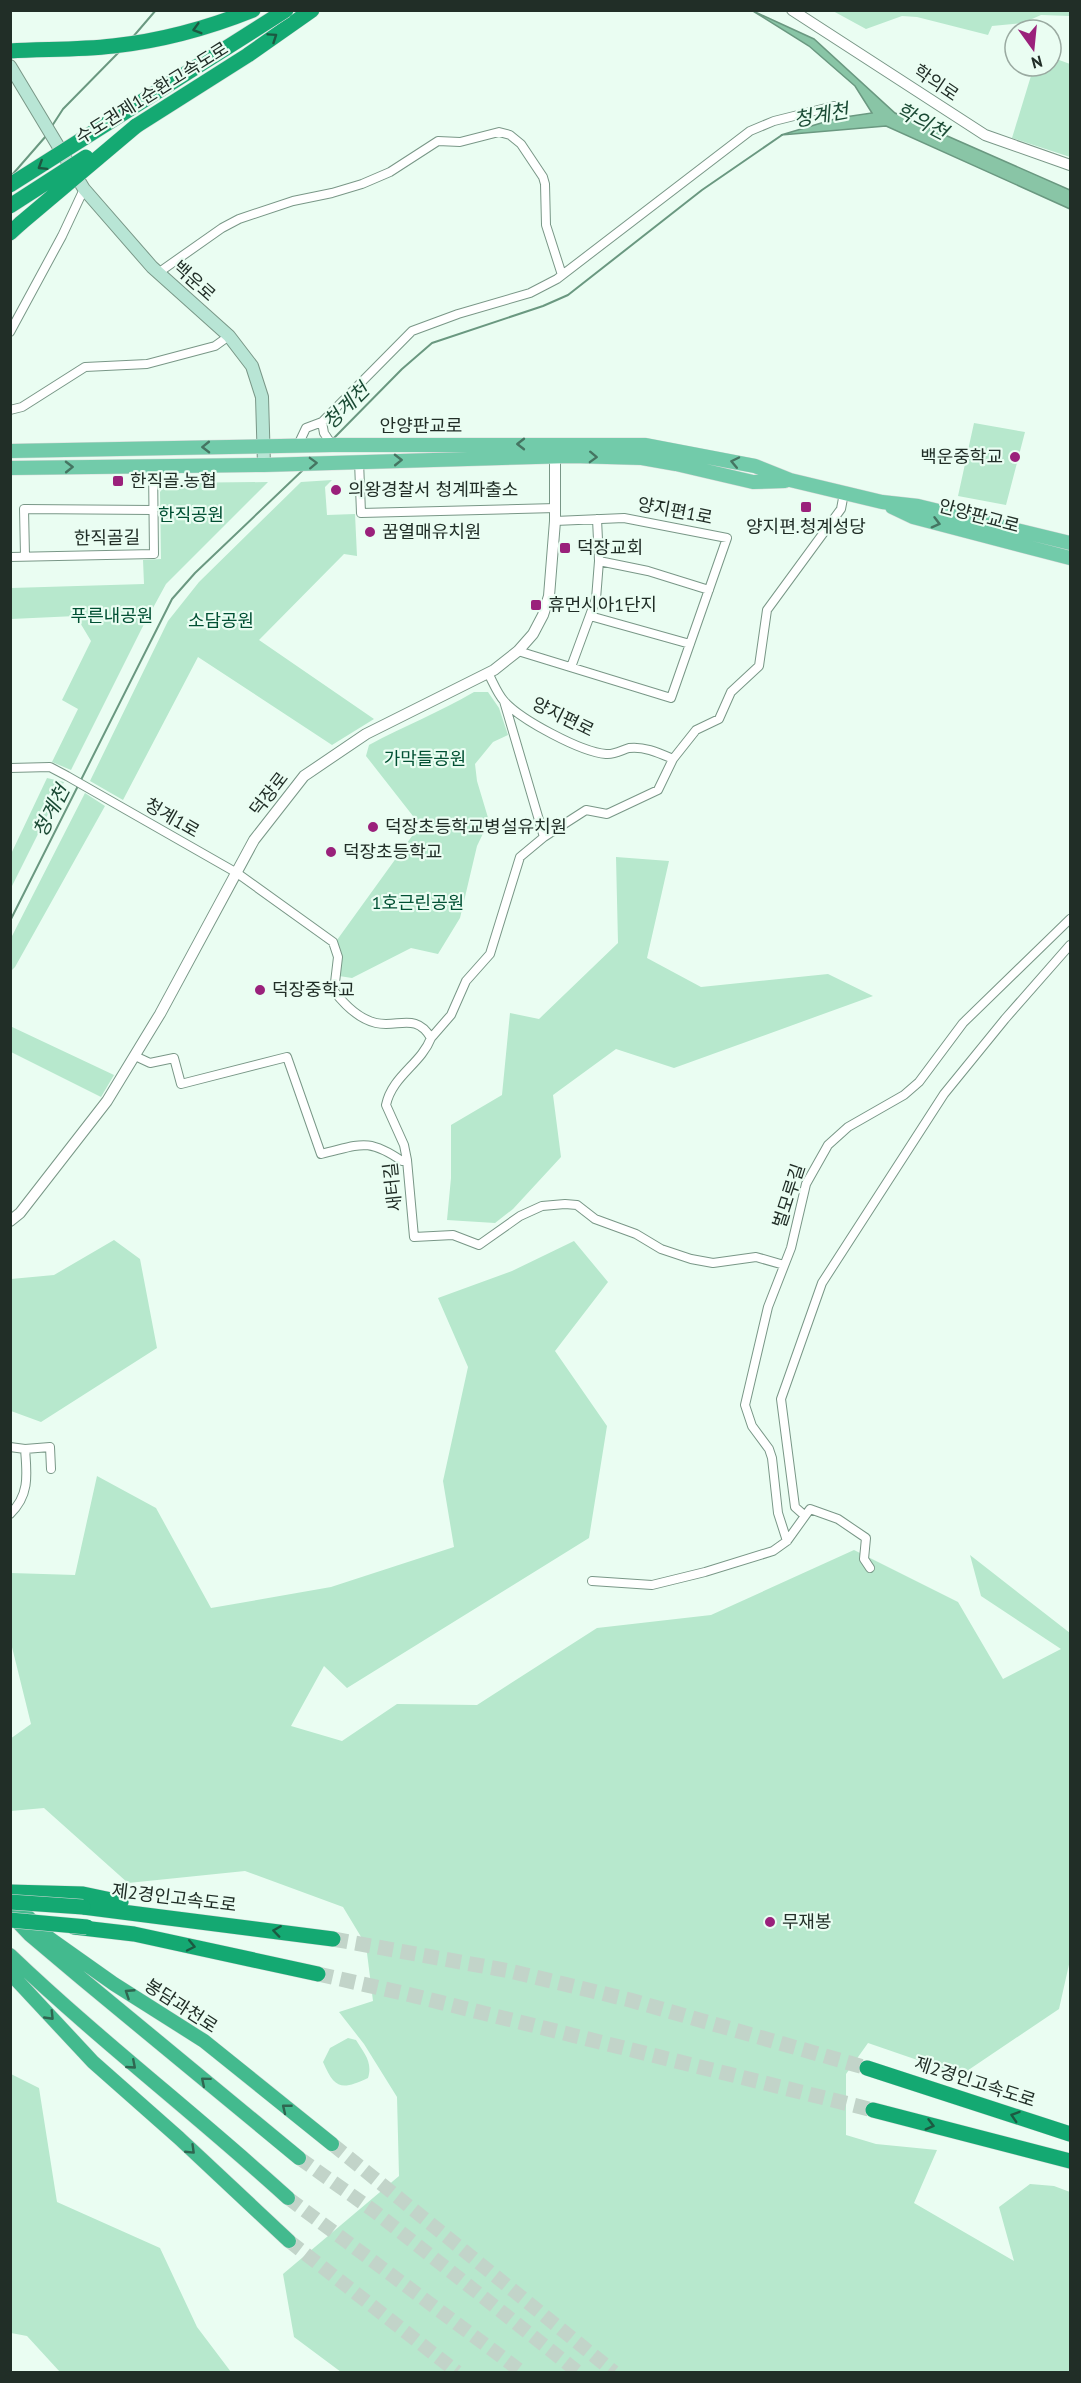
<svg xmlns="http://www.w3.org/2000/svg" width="1081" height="2383" viewBox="0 0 1081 2383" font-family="'PT Sans','Noto Sans KR',sans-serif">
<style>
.green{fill:#b7e8cd}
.water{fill:#89c5a6;stroke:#6a9880;stroke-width:1.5}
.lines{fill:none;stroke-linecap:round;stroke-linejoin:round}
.stream{stroke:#6a9880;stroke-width:2}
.trunk-tunnel{stroke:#c2d4c9;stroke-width:14;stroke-dasharray:14 7;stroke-linecap:butt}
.motorway-tunnel{stroke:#c2d4c9;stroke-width:15;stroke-dasharray:15 8;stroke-linecap:butt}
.minor-casing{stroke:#799787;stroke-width:10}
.tertiary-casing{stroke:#799787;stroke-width:12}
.secondary-casing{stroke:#799787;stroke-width:14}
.primary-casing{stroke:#d7d9d8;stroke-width:15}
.trunk-casing{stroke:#d7d9d8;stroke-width:15}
.motorway-casing{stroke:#d7d9d8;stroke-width:16}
.minor{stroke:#fff;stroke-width:8}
.tertiary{stroke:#fff;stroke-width:10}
.secondary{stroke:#b8e5d5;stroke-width:12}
.primary{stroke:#72cbaa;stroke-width:14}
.trunk{stroke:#43ba8e;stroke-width:14}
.motorway{stroke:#14a972;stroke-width:15}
.motorway-bridge-casing{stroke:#d7d9d8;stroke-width:16;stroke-linecap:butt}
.motorway-bridge{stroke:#14a972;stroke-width:15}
.oneway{stroke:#1c5941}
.oneway2{stroke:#457562}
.oneway3{stroke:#2f6650}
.poi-dot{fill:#9a217b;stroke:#eafdf2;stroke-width:2}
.labels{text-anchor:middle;stroke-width:4.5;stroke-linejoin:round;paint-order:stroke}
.street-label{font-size:18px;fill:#212e27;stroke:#eafdf2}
.poi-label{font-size:18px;fill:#212e27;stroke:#eafdf2;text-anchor:start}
.park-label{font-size:18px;fill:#005033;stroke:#eafdf2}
.water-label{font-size:20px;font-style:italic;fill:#1a4a34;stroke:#eafdf2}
</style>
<rect width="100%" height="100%" fill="#eafdf2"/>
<path class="green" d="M1070,10V16L1041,15L1023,23L992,26L988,35L917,17L902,16L866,29L833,11Z
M1051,57L1070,64V157L1012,138L1034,66H1051Z
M974,423L1025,432L1006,505L958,496Z
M332,480L325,487L327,515L355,514L357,556L344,554L259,640L374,719L332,745L198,657L123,800L90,781L168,621L199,582L301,482Z
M268,482L166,584L142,628L71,770L52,762L78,709L62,700L91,641L76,616L11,619V588L144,584L143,560L161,559L160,492L167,483Z
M474,692H488L499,708L508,735L493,742L475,764L477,781L489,821L477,846L460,918L438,954L411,948L352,978L339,976L342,957L337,940L420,825L366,756L369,745C404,726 440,712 474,692Z
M47,778L64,782L11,888V854Z
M85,793L105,806L15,967L11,971V938Z
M616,857L669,861L647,958L701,987L828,974L873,996L674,1068L616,1049L553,1095L561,1157L513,1209L495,1223L447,1220L451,1178V1125L502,1095L510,1013L539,1019L618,943Z
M10,1026L114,1075L101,1097L11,1052Z
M114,1240L140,1259L157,1348L41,1422L11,1411V1279L54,1275Z
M574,1241L608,1282L555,1351L607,1426L589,1538L347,1688L324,1666L291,1726L342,1741L397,1704L477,1705L597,1628L711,1615L854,1550L958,1602L1003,1679L1061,1649L981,1596L970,1555L1070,1633V1960L1059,2009L961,2075L868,2043L846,2074V2135L876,2144L937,2150L914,2203L1014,2261L999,2207L1030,2184L1054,2186L1070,2192V2372H341L294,2337L283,2274L399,2176L397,2097L364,2044L339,2012L373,2001L366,1945L343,1907L245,1871L128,1883L44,1808L11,1811L10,1739L31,1724L11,1643V1573L75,1575L97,1476L156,1508L211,1608L331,1587L454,1547L443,1481L468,1367L438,1298L512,1271Z
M348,2038L356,2040C364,2053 373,2062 368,2078C342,2090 335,2090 323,2062L330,2048Z
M11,2074L39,2088L57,2202L160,2248L197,2327L231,2372H60L27,2336L11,2333Z"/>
<path class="water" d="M753,11L814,39L895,113L1070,190V209L886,126L781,135L838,118L872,113L855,86L809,46Z"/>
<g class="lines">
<path class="stream" d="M132,38L156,10
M52,126L63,109L120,51
M12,175L46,136
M333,439L402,369L432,343L543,306L568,295L702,190L782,135
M10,921L172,599L195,573L304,469"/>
<path class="trunk-tunnel" d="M332,2144L614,2372
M299,2158L374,2211L578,2372
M288,2198L522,2372
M289,2241L457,2372"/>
<path class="motorway-tunnel" d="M333,1939L510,1971L630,2000L867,2068
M318,1974L407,1994L873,2110"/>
<g class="minor-casing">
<path id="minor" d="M158,273L222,228L239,219L293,201L332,193L362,184L390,172L438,141L460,142L499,132L510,135L521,144L543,177L545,184L546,225L562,275
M10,332L62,236L84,189
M10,410L22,407L85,367L147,364L215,346L229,336
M322,422L324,433L332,445
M298,445L306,428L322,422L412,331L458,314L530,293L557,279L750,131L774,121L834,106
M359,461L361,513L556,508
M25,556L24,509L153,510
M10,557L154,554L153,467
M599,561L648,571L709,590
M590,616L690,644
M518,651L671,698L727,538L624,518L555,521
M571,667L596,599L599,561L597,519
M488,673C493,682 497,693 504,701C521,720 581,752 606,754C614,755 622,750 629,748C644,746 659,753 673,759L696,730L719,719L731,692L759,666L767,610L841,509L844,493
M10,768L50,767L67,776L237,873L333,942L338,957L334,991C344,1004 359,1019 376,1023C398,1028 416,1012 431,1038C421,1064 392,1076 386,1105L404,1145L407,1160L414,1237L453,1235L479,1245L520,1216L542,1206L565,1204L577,1205L595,1219L636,1234L661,1249L691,1259L713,1263L756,1257L784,1265
M544,837L586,810L607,814L658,790L673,759
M431,1038L451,1015L466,981L490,954L520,857L544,837L504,701
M135,1056L150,1063L174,1058L181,1084L287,1057L321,1154C360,1145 367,1137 402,1161L407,1160
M10,1447L25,1449L50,1447L51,1469
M10,1514C30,1495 27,1474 25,1449
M804,1515L795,1507L781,1399L822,1283L944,1094L1005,1019L1070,945
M787,1541L778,1513L772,1458L769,1449L752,1426L745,1405L768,1307L791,1248L806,1184L828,1145L848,1127L904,1095L919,1082L963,1023L1070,919
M592,1581L652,1585L705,1572L773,1551L787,1541L810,1509L838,1519L866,1538L864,1559L870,1568"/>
</g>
<g class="tertiary-casing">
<path id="tertiary" d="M792,10L985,135L1070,165
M10,1221L20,1213L107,1101L160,1014L254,840L304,776L366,734L494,670L518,651L533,634L543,615L549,596L555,521V450"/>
</g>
<g class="secondary-casing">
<path id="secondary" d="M10,66L84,189L152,267L229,336L252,366L262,397L264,465"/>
</g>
<g class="primary-casing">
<path id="primary" d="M10,451L332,445H645L755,466L790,480L882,502L918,506L1070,543
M10,468L264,465L572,456L642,458L676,464L753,482L785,481
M892,507L913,517L1070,558"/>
</g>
<g class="trunk-casing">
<path id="trunk" d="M10,1899L49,1938L114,1984L204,2041L332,2144
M12,1916L30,1935L81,1978L299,2158
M10,1955C99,2040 197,2115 288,2198
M10,1973L93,2062L179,2138L289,2241"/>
</g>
<g class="motorway-casing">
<path id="motorway" d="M10,51C44,49 79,50 113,46C160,41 208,28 253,10
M136,126L248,55L312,10
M10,233L21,223
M10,1892L83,1894L121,1902
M83,1907L333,1939
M74,1927L134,1934L318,1974
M867,2068L1070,2134
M873,2110L1070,2161"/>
</g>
<use href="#minor" class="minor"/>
<use href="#tertiary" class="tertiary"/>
<use href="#secondary" class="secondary"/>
<use href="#primary" class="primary"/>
<use href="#trunk" class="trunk"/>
<use href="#motorway" class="motorway"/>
<g class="motorway-bridge-casing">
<path id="motorway-bridge" d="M10,185L286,10
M10,206L86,157
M21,223L136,126
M10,1902L83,1907
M10,1920L87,1927"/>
</g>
<use href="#motorway-bridge" class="motorway-bridge"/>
</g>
<defs><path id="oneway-chevron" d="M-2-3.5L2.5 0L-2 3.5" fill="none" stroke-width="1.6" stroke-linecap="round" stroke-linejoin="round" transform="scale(1.5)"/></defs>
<g class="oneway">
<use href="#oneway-chevron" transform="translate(197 29) rotate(164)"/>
<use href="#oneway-chevron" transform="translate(273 37) rotate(-34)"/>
<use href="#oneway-chevron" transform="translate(42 166) rotate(148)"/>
<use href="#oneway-chevron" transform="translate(277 1931) rotate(-172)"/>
<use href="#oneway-chevron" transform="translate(191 1946) rotate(12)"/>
<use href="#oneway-chevron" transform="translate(1015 2116) rotate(-162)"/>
<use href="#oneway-chevron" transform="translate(930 2125) rotate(15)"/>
</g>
<g class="oneway2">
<use href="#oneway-chevron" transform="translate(521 444) rotate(180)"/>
<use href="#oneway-chevron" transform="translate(206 447) rotate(179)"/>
<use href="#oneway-chevron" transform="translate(593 457) rotate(2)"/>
<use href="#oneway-chevron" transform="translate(398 460) rotate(-1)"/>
<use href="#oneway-chevron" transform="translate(735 462) rotate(-168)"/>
<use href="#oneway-chevron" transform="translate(313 463) rotate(-2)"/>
<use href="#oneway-chevron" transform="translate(69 467) rotate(-1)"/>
<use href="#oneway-chevron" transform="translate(936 523) rotate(15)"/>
</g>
<g class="oneway3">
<use href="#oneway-chevron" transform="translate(129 1993) rotate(-147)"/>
<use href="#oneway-chevron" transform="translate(50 2016) rotate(46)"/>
<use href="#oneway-chevron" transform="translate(132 2065) rotate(41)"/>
<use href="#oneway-chevron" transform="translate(205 2081) rotate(-140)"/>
<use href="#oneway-chevron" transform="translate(286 2108) rotate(-141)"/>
<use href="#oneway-chevron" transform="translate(191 2150) rotate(44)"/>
</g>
<g class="poi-dot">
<circle cx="1015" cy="457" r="6"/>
<rect x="112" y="475" width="12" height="12" rx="3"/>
<circle cx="336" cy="490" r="6"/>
<rect x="800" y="501" width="12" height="12" rx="3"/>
<circle cx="370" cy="532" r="6"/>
<rect x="559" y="542" width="12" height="12" rx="3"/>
<rect x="530" y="599" width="12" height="12" rx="3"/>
<circle cx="373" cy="827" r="6"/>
<circle cx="331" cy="852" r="6"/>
<circle cx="260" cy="990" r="6"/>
<circle cx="770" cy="1922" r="6"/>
</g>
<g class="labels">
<g class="street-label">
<text transform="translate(936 83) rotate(34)" y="6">학의로</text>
<text transform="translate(152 93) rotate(-32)" y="6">수도권제1순환고속도로</text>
<text transform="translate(194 281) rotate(42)" y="6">백운로</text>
<text x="421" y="432">안양판교로</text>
<text transform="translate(675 511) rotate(11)" y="6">양지편1로</text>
<text transform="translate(979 516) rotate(15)" y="6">안양판교로</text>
<text transform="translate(107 538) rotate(-1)" y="6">한직골길</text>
<text transform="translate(563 717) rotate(26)" y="6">양지편로</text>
<text transform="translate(269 794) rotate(-52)" y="6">덕장로</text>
<text transform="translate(172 818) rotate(30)" y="6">청계1로</text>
<text transform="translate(393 1187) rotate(-96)" y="6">새터길</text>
<text transform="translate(789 1196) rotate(-72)" y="6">벌모루길</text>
<text transform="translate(174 1898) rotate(7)" y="6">제2경인고속도로</text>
<text transform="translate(181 2006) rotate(33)" y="6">봉담과천로</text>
<text transform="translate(975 2082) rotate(18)" y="6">제2경인고속도로</text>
</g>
<g class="poi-label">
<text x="1003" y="463" text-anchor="end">백운중학교</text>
<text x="130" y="487">한직골.농협</text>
<text x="348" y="496">의왕경찰서 청계파출소</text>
<text x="806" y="533" text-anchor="middle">양지편.청계성당</text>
<text x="382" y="538">꿈열매유치원</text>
<text x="577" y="554">덕장교회</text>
<text x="548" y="611">휴먼시아1단지</text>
<text x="385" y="833">덕장초등학교병설유치원</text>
<text x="343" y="858">덕장초등학교</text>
<text x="272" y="996">덕장중학교</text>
<text x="782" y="1928">무재봉</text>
</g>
<g class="park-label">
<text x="191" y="521">한직공원</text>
<text x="112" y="622">푸른내공원</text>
<text x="221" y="627">소담공원</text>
<text x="425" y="765">가막들공원</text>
<text x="418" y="909">1호근린공원</text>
</g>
<g class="water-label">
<text transform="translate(821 115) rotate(-10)" y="7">청계천</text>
<text transform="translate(922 121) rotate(28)" y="7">학의천</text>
<text transform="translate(346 406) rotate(-45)" y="7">청계천</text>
<text transform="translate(51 811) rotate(-63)" y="7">청계천</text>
</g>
</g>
<rect width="1081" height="2383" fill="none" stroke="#212e27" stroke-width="24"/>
<g transform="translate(1033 48) rotate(165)"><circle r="28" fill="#eafdf2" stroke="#9aaaa1" stroke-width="1.5"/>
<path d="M0-4.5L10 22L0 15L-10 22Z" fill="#9a217b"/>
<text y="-9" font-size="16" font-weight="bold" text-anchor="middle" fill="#212e27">N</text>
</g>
</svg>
